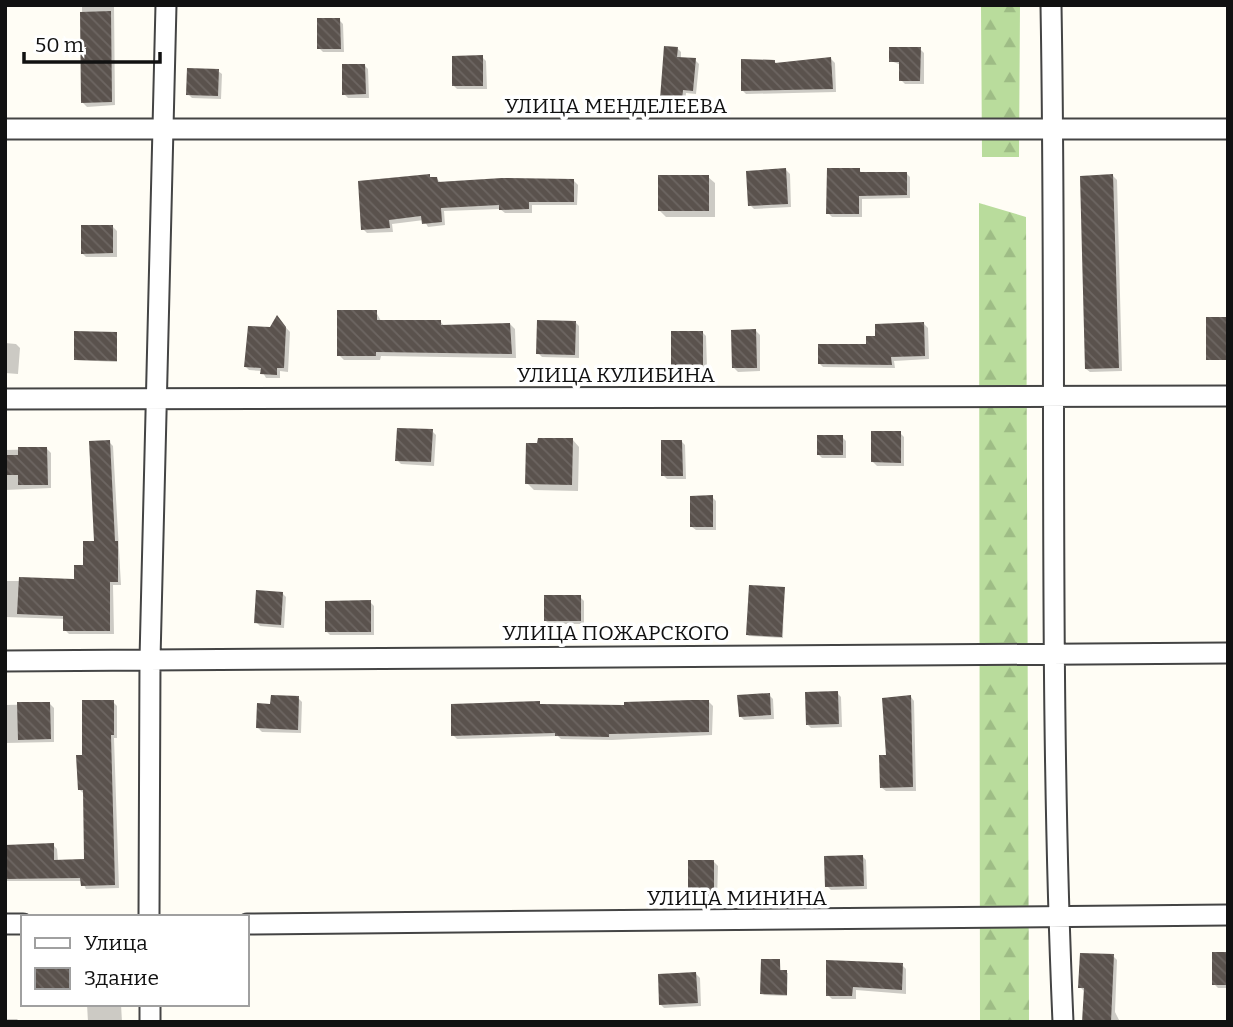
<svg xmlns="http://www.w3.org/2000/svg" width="1233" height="1027" viewBox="0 0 1233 1027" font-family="Bitter,serif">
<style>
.forest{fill:url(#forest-firs)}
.shadow{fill:#0003}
.building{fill:url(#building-back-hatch)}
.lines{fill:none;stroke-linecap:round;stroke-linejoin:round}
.minor-casing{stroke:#444;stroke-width:23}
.minor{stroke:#fff;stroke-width:19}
.labels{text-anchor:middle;stroke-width:7;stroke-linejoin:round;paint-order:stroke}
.street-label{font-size:21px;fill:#111;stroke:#fff}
</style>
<defs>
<pattern id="forest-firs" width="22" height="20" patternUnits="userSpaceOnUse" patternTransform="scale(1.75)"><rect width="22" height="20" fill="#b9dc9c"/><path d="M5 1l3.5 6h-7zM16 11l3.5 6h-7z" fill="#9ebc85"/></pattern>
<pattern id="building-back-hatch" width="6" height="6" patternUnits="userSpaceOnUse" patternTransform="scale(1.75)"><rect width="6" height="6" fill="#5a524d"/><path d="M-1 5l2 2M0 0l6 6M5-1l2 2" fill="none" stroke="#6d6662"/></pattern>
</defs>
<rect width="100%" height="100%" fill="#fffdf5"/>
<path class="forest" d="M981,5H1020L1019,157H982Z
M979,203L1026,217L1029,1022H980Z"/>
<path class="shadow" d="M82,5H114L115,105L87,107L83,103Z
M339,20L343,24L344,52H323L319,48Z
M677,48L681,52V59L695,60L699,64L696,94L686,93L685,103H666L662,99Z
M920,49L924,53V84H905L901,80V65L891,61Z
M482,57L486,61L487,89H457L453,85Z
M831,59L835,63L836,92L746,94L742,90L774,61L778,65Z
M364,65L368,69L369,98H348L344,94Z
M218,71L222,74L221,99L192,98L188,94Z
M786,170L790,174L791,207L754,209L750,205Z
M859,170L863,174L906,173L910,177V198L862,199V217H832L828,213Z
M1113,176L1117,180L1122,371L1090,372L1086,369Z
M708,177L715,183V217H666L659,210Z
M436,178L440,182L574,181L578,185L577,205H532V213H505L500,209L444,211L445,225L428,227L424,220L392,224L393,232L367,233L363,229Z
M113,227L117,231V257H86L82,253Z
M376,312L381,321H440L445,327L510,324L515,329L516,358L381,356L380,360H344L339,355Z
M280,321L290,332L288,372L280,371V378H266L262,371L249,370L245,366L271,328Z
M575,322L579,326V358L542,357L538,353Z
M924,324L928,328L929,359L894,361L895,368L823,367L819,363L868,346L877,337Z
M756,331L760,335V371L738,372L734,368Z
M702,332L706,336L707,368L677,369L673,365Z
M117,334V362L76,360Z
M5,343L16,344L20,348L18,374L5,373Z
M432,431L436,435L434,466L401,464L397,460Z
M900,433L904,437V466H877L873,462Z
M842,437L846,441V458H822L818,454Z
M573,440L579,447L578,491L534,490L527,483Z
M681,441L685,445L686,479H667L663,475Z
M109,442L113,446L121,585H113L114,634H69L65,630V619L5,617V581H75L85,566L96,543Z
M47,449L51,453V488L5,490V450Z
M712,497L716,501V530H696L692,527Z
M784,589L783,638L749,636L748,635Z
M282,593L286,597L284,628L260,626L256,622Z
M580,597L584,601V624H549L545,620Z
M370,602L374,606V635H330L326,631Z
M837,693L841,697L842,727L811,728L807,724Z
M769,695L773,699L774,719L744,720L740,716Z
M911,697L914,701L916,791H886L882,788L888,757Z
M298,698L302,702L301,733L262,732L258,728L272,705Z
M113,702L117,706V738H114L119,888L86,889L82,881H5V845H53L57,849L58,862L86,861L84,794L80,790L84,756Z
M709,702L713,706L712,735L612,740L561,739L558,736L457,739L453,735L542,706H626Z
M50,704L54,708V742L5,743V705Z
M862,856L866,860L867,889L831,890L827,886Z
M714,862L718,866L717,899H693L689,895Z
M1228,954V988H1218L1214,984Z
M1113,956L1117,960L1115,1012L1120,1022H1085L1084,991L1080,987Z
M780,961L781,972L788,973L787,996L763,995Z
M902,965L906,969V994L856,990V999H832L828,995Z
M696,974L700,978L701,1006L664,1008L660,1004Z
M87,1004H121L122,1022H88Z
M5,1019H17L20,1022H5Z"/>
<path class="building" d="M111,11L112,102L81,103L80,12Z
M317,18H340L341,49H317Z
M664,46L678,47L677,57L696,58L693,91L683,90L682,100L660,99Z
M889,47H921L920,81H899V62H889Z
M483,55V86H452V56Z
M831,57L833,89L741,91V59L775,60V63Z
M342,64H365L366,94L342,95Z
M187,68L219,69L218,96L186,95Z
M786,168L788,204L748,206L746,171Z
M827,168H860V172H907V195L859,196V214H826Z
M430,174V177H437L438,182L502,178L574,179V202H529V209L499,210V205L441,208L442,222L422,224L421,216L389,220L390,228L361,230L358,181Z
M1113,174L1119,368L1085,369L1080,176Z
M658,175H709V211H658Z
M81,225H113V253L81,254Z
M337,310H377V320H441V325L510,323L512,354L376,352V356H337Z
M277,315L286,327L284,368H277V375L260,374L261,368L244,367L248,326L270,327Z
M1206,317H1228V360H1206Z
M537,320L576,321L575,355L536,354Z
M924,322L925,356L891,357L892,365L818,364V344H866V336H875V324Z
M756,329L757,368H732L731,330Z
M74,331L117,332V361L74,360Z
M671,331H703V365L671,366Z
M397,428L433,429L431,462L395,461Z
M871,431H901V463L871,462Z
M817,435H843V455H817Z
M538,438H573L572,485L525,484L526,443H537Z
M110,440L115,541H118V582H110V631H63V616L17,614L19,577L74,579V565H83V541H94L89,441Z
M661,440H682L683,476H661Z
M18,447H47L48,485H18V475H5V455H18Z
M713,495V527H690V496Z
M749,585L785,587L782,637L746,635Z
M256,590L283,592L281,625L254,623Z
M544,595H581V621H544Z
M371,600V632H325V601Z
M838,691L839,724L806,725L805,692Z
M770,693L771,715L739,717L737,695Z
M271,695L299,696L298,730L256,728L257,703L270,704Z
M911,695L913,787L880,788L879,755H886L882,698Z
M82,700H114V735H111L115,885L81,886L80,878L5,879V845L54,843V860L84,859L83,790H78L76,755H82Z
M691,700H709V732L609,734V737L555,736V733L451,736V704L540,701V704L624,705V702Z
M17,702H50L51,739L18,740Z
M863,855L864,886L825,887L824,856Z
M688,860H714V896H688Z
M1212,952H1228V985H1212Z
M1080,953L1114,954L1111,1022H1082L1084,988H1078Z
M761,959H780V970H787V995L760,994Z
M826,960L903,963L902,990L853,987L852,996H826Z
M696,972L698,1003L659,1005L658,974Z"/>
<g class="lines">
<g class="minor-casing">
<path id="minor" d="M1051,5C1057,344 1048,683 1063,1022
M5,129H1228
M5,399L1228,396
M5,661L1228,653
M149,917L150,659L166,5
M5,924H23
M247,924L1228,915
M150,1004V1022"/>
</g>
<use href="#minor" class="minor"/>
</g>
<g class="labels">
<g class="street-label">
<text x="616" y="113">УЛИЦА МЕНДЕЛЕЕВА</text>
<text x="616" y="382">УЛИЦА КУЛИБИНА</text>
<text x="616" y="640">УЛИЦА ПОЖАРСКОГО</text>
<text x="737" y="905">УЛИЦА МИНИНА</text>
</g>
</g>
<rect width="1233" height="1027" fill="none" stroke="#111111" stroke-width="14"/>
<rect x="21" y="915" width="228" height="91" fill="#ffffff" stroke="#a0a0a0" stroke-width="2"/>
<rect x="35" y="938" width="35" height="10" fill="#ffffff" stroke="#a0a0a0" stroke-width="2"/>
<text x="84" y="950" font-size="21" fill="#111111">Улица</text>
<rect x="35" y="968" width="35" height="21" fill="url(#building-back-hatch)" stroke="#a0a0a0" stroke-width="2"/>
<text x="84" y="985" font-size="21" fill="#111111">Здание</text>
<path d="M24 52v10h136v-10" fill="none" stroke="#111111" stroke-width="3.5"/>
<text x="35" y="52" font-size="21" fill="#111111" stroke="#ffffff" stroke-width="5" paint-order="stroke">50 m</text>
</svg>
